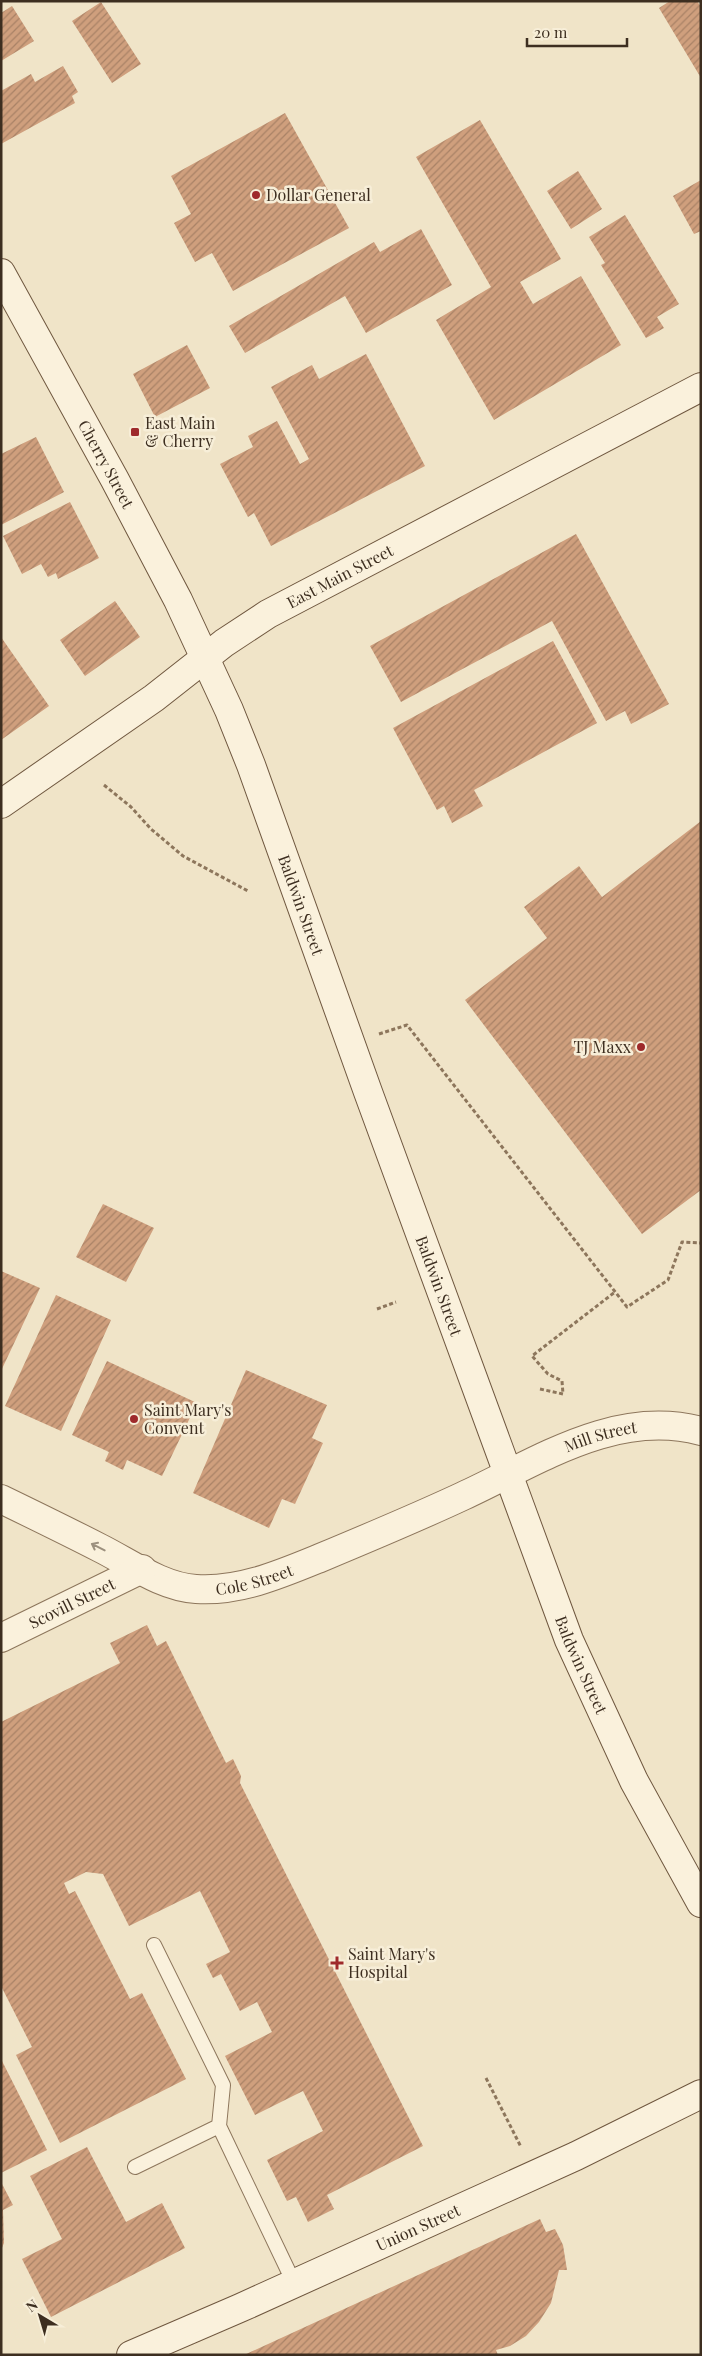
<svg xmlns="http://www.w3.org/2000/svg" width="702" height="2356" viewBox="0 0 702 2356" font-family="'Playfair Display',serif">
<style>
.building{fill:url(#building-hatch)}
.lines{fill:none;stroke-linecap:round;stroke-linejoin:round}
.service-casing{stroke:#8d765c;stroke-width:16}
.minor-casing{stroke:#8d765c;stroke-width:30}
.secondary-casing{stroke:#6f573f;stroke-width:30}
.path{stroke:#8d765c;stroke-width:3;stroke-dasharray:4 2.5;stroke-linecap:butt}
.service{stroke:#faf1dc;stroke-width:14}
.minor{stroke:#faf1dc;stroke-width:28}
.secondary{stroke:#faf1dc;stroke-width:28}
.oneway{stroke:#9c907e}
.poi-dot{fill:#9e2a2b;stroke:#f7eed8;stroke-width:2}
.labels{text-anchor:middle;stroke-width:5;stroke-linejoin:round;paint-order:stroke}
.poi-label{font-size:16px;fill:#3d2e20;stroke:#f7eed8;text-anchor:start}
.street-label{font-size:16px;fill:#3d2e20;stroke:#f7eed8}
</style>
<defs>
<pattern id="building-hatch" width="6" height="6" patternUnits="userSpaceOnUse" patternTransform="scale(1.25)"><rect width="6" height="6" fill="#cf9f7d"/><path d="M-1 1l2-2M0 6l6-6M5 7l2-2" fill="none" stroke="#a98266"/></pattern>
</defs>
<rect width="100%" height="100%" fill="#f0e4c8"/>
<path class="building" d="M670,1H697L701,7V78L659,8Z
M101,2L141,64L112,83L72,21Z
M12,6L34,41L1,61V13Z
M63,66L78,92L72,96L75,103L1,144V91L31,74L35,82Z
M285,113L349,228L233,291L212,253L195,262L174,223L191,214L171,176Z
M480,120L561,259L520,282L533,304L581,276L621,345L494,420L436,320L491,287L416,157Z
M578,171L602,209L571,229L547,191Z
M701,180V231L694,234L673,196Z
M625,215L679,304L657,317L664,328L646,338L601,265L605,263L589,237Z
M421,229L452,285L366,333L345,296L245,353L229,326L374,242L380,252Z
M187,345L210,388L155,417L133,374Z
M366,354L425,466L271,546L254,513L248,517L220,464L253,447L248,436L277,421L300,464L309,459L271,387L312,365L319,379Z
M36,437L64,492L1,525V454Z
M70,502L99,558L58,579L56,573L48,577L41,564L22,574L3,536Z
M576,534L669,704L631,724L625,711L606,721L552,621L401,702L370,646Z
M115,601L140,637L85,676L60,640Z
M1,637L49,706L1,740Z
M553,641L597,723L474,790L483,806L452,823L444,806L437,810L393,728Z
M701,821V1190L642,1234L465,1000L547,938L524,907L579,866L602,897Z
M103,1204L154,1228L126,1282L76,1257Z
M1,1271L40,1288L1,1371Z
M56,1295L111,1320L61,1431L5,1406Z
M107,1361L197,1403L162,1476L127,1460L123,1470L105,1461L109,1452L72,1435Z
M246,1370L327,1405L312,1438L323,1443L295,1504L282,1499L269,1528L193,1493Z
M147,1625L157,1646L166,1641L226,1763L233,1759L241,1776L240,1783L423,2146L327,2195L334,2209L308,2222L296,2197L287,2201L267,2160L323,2131L303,2091L255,2115L225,2056L272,2032L257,2002L240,2011L221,1974L213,1978L206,1964L230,1952L200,1891L129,1926L103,1874L86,1872L64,1883L69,1894L75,1891L130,1999L142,1993L186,2079L60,2143L16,2055L32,2047L1,1986V1722L120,1663L110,1643Z
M1,2059L47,2150L1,2173Z
M87,2147L126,2222L162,2203L185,2248L51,2317L22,2259L62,2239L30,2176Z
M1,2182L13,2205L3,2210L4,2243L1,2250Z
M540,2219L546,2232L555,2229L563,2245L567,2270H559L551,2303L539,2322L526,2336L510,2346L496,2350L498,2355H244Z"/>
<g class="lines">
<g class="service-casing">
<path id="service" d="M154,1945L223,2085L219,2126
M135,2167L219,2126L294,2283"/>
</g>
<g class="minor-casing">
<g id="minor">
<path id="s1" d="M1,1499C34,1515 67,1531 100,1548C130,1563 162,1587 196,1589C239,1592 281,1574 320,1558C368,1538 416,1518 463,1496C537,1462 615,1408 701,1431"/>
<path id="s2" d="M1,1638L142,1569"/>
</g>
</g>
<g class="secondary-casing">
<g id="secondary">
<path id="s3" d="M1,273L115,480L178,600L229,710L251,765L368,1092L569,1640L634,1781L701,1903"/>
<path id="s4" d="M1,804L154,698L224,643L268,614L701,387"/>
<path id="s5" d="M131,2355L240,2308L576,2156L701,2094"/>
</g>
</g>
<path class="path" d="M104,785L131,807L151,829L183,856L248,891
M379,1034L407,1025L627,1307L668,1280L682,1242L701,1243
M377,1309L396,1302
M540,1389L563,1394L562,1381L548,1374L532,1356L615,1292
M486,2078L521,2147"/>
<use href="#service" class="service"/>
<use href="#minor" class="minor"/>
<use href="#secondary" class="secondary"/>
</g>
<defs><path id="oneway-shaft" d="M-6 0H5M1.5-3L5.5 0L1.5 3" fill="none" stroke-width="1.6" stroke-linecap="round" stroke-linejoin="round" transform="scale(1.25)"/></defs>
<use class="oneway" href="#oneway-shaft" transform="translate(98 1547) rotate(-153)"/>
<g class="poi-dot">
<circle cx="256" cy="195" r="5"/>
<rect x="130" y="427" width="10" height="10" rx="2.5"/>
<circle cx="641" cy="1047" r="5"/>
<circle cx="134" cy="1419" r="5"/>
<path d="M334.5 1955.5h5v5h5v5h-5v5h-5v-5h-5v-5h5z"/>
</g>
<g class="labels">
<g class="poi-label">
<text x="266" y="201">Dollar General</text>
<text x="145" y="429">East Main<tspan x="145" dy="18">&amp; Cherry</tspan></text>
<text x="631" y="1053" text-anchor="end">TJ Maxx</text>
<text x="144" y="1416">Saint Mary's<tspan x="144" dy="18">Convent</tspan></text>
<text x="348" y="1960">Saint Mary's<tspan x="348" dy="18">Hospital</tspan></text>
</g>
<g class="street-label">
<text dy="6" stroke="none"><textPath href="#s3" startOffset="218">Cherry Street</textPath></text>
<text dy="6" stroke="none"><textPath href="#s4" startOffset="409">East Main Street</textPath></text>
<text dy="6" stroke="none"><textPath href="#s3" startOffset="701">Baldwin Street</textPath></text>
<text dy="6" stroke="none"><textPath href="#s3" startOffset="1106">Baldwin Street</textPath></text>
<text dy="6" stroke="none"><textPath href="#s1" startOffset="651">Mill Street</textPath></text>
<text dy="6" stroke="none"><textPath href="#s1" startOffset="275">Cole Street</textPath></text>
<text dy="6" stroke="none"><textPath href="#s2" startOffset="79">Scovill Street</textPath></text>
<text dy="6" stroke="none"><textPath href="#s3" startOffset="1511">Baldwin Street</textPath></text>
<text dy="6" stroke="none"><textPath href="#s5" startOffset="314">Union Street</textPath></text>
</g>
</g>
<rect width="702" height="2356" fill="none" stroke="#3d2e20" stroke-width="5"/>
<g transform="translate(40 2316) rotate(322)" stroke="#f7eed8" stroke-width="4" paint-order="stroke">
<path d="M0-4L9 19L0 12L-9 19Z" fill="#3d2e20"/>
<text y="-8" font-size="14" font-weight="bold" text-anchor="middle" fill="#3d2e20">N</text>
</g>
<path d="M527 38v8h100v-8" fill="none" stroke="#3d2e20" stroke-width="2.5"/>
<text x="534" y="38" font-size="15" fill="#3d2e20" stroke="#f7eed8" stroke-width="4" paint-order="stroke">20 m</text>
</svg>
